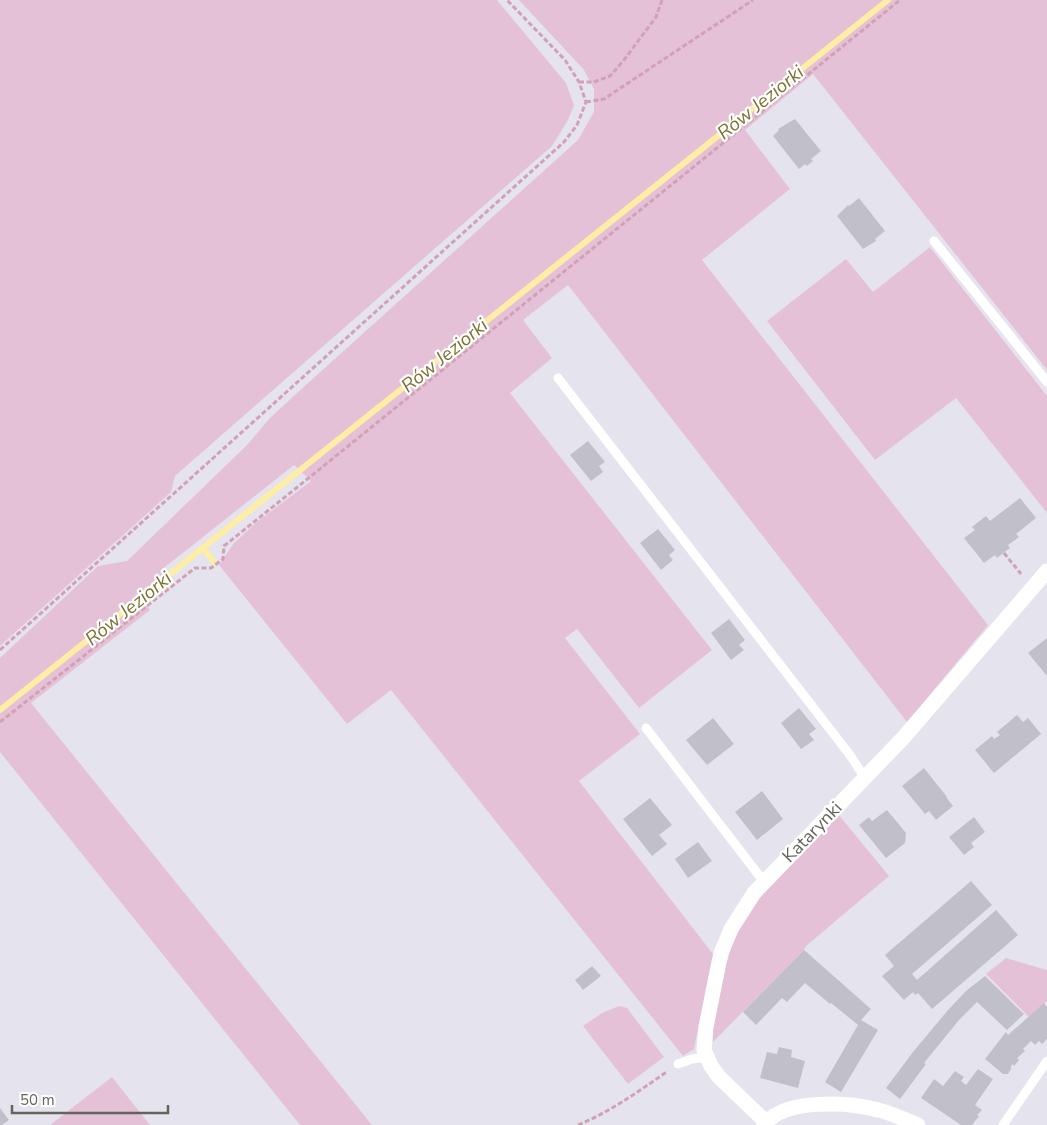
<svg xmlns="http://www.w3.org/2000/svg" width="1047" height="1125" viewBox="0 0 1047 1125" font-family="'Nunito Sans',sans-serif">
<style>
.green{fill:#e5c1d8}
.lines{fill:none;stroke-linecap:round;stroke-linejoin:round}
.stream{stroke:#feeda4;stroke-width:6}
.building{fill:#c1c0c9}
.path{stroke:#d2a1b3;stroke-width:3;stroke-dasharray:5 2.5;stroke-linecap:butt}
.service{stroke:#fff;stroke-width:9}
.minor{stroke:#fff;stroke-width:15}
.labels{text-anchor:middle;stroke-width:4.5;stroke-linejoin:round;paint-order:stroke}
.street-label{font-size:18px;fill:#64645c;stroke:#fff}
.water-label{font-size:19px;font-style:italic;fill:#7b7231;stroke:#fff}
</style>
<rect width="100%" height="100%" fill="#e5e4ee"/>
<path class="green" d="M0,0H497L566,83L574,105L568,120L552,146L175,476L171,492L0,646Z
M519,0H1047V370L813,74L745,130L790,189L702,260L988,625L907,722L568,285L523,320L552,358L510,393L712,650L639,708L577,629L565,638L640,734L579,781L713,954L694,1049L683,1056L391,690L347,724L219,565L234,543L258,521L311,481L294,465L160,571L167,582L143,601L150,610L31,703L372,1125H300L0,752V658L98,566L127,561L247,445L270,418L308,383L578,140L594,112V89L584,70Z
M930,247L1047,396V513L956,398L875,460L767,321L846,259L873,292Z
M838,814L889,876L806,946L804,950L713,1042C711,1025 716,1010 719,993C723,973 728,952 737,934C758,888 803,850 838,814Z
M1006,958L1047,970V1001L1029,1017L986,974Z
M619,1006L627,1008L664,1057L628,1084L583,1026L602,1013Z
M112,1077L150,1125H50Z"/>
<g class="lines">
<path class="stream" d="M203,548L214,562
M0,710L888,0"/>
</g>
<path class="building" d="M795,119L821,151L811,159L813,161L807,166L805,164L799,169L773,136L779,130L778,129Z
M859,198L885,231L875,239L876,241L863,249L837,216L848,205L849,206Z
M588,441L605,462L599,466L603,472L591,481L570,455Z
M1020,498L1036,518L1016,534L1019,537L1008,545L1010,548L997,558L995,555L984,563L964,538L975,530L972,527L986,516L990,521Z
M658,529L675,550L669,555L673,560L661,570L640,543Z
M729,619L745,640L739,645L744,650L731,660L711,633Z
M1047,638V676L1028,653Z
M799,708L816,729L809,734L814,740L801,749L781,723Z
M1017,715L1023,722L1028,718L1041,734L994,773L975,750L992,736L994,739L1000,735L997,732Z
M713,718L734,744L707,765L686,740Z
M924,768L947,797H946L953,806L936,820L929,811L925,814L902,786Z
M762,791L783,819L757,840L735,812Z
M650,798L672,825L659,835L667,844L652,856L623,819Z
M887,810L906,833L905,843L886,858L859,825L869,817L872,821Z
M974,817L985,832L971,843L974,847L964,855L949,837Z
M698,842L712,861L688,878L675,859Z
M971,881L992,905L912,974L917,980L996,910L1018,935L932,1009L918,993L915,995L913,992L904,1000L882,976L894,966L885,955Z
M804,950L871,1009L861,1020L878,1030L841,1092L825,1082L858,1025L831,1003L830,1004L805,983L787,1002L782,998L756,1025L743,1012Z
M592,966L601,976L583,990L575,980Z
M985,976L1024,1014L1007,1030L977,1002L959,1020L924,1063L926,1064L900,1099L886,1088L913,1052L948,1010L966,991Z
M1044,1003L1047,1007V1039L1042,1044L1039,1041L1035,1045L1031,1041L1023,1049L1025,1051L1017,1058L1019,1060L1014,1066L1013,1064L1011,1066V1069L1008,1074H1003L985,1059L1006,1032L1008,1035Z
M779,1047L792,1050L791,1057L805,1061L798,1088L760,1078L767,1052L777,1054Z
M978,1069L993,1079L975,1105L982,1110L977,1115L979,1116L972,1125H961L921,1098L934,1079L943,1086L955,1071L964,1077L961,1081L966,1085Z
M0,1108L9,1120L2,1125H0Z"/>
<g class="lines">
<path class="path" d="M579,82H594L610,76L624,60L656,17L662,0
M586,102L604,99L753,0
M1004,553L1021,574
M0,650L564,142L577,125L586,102L579,82L565,60L507,0
M0,722L195,568H211L223,559L224,546L295,489L900,0
M578,1125C610,1112 639,1091 668,1071"/>
<path class="service" d="M934,241L1047,382
M558,378L850,755L865,778
M646,728L764,882
M678,1064L692,1059L707,1057
M1003,1125L1047,1061"/>
<path class="minor" d="M766,1122L719,1077L711,1066L704,1050L706,1027L719,962L722,951L731,929L754,893L904,737L1047,571
M764,1125C784,1098 849,1102 878,1110C892,1113 905,1120 918,1125"/>
</g>
<g class="labels">
<g class="street-label">
<text transform="translate(812 832) rotate(-46)" y="6">Katarynki</text>
</g>
<g class="water-label">
<text transform="translate(760 102) rotate(-39)" y="7">Rów Jeziorki</text>
<text transform="translate(444 355) rotate(-39)" y="7">Rów Jeziorki</text>
<text transform="translate(128 608) rotate(-39)" y="7">Rów Jeziorki</text>
</g>
</g>
<path d="M12 1105v8h156v-8" fill="none" stroke="#64645c" stroke-width="2.5"/>
<text x="20" y="1105" font-size="15" fill="#64645c" stroke="#ffffff" stroke-width="4" paint-order="stroke">50 m</text>
</svg>
